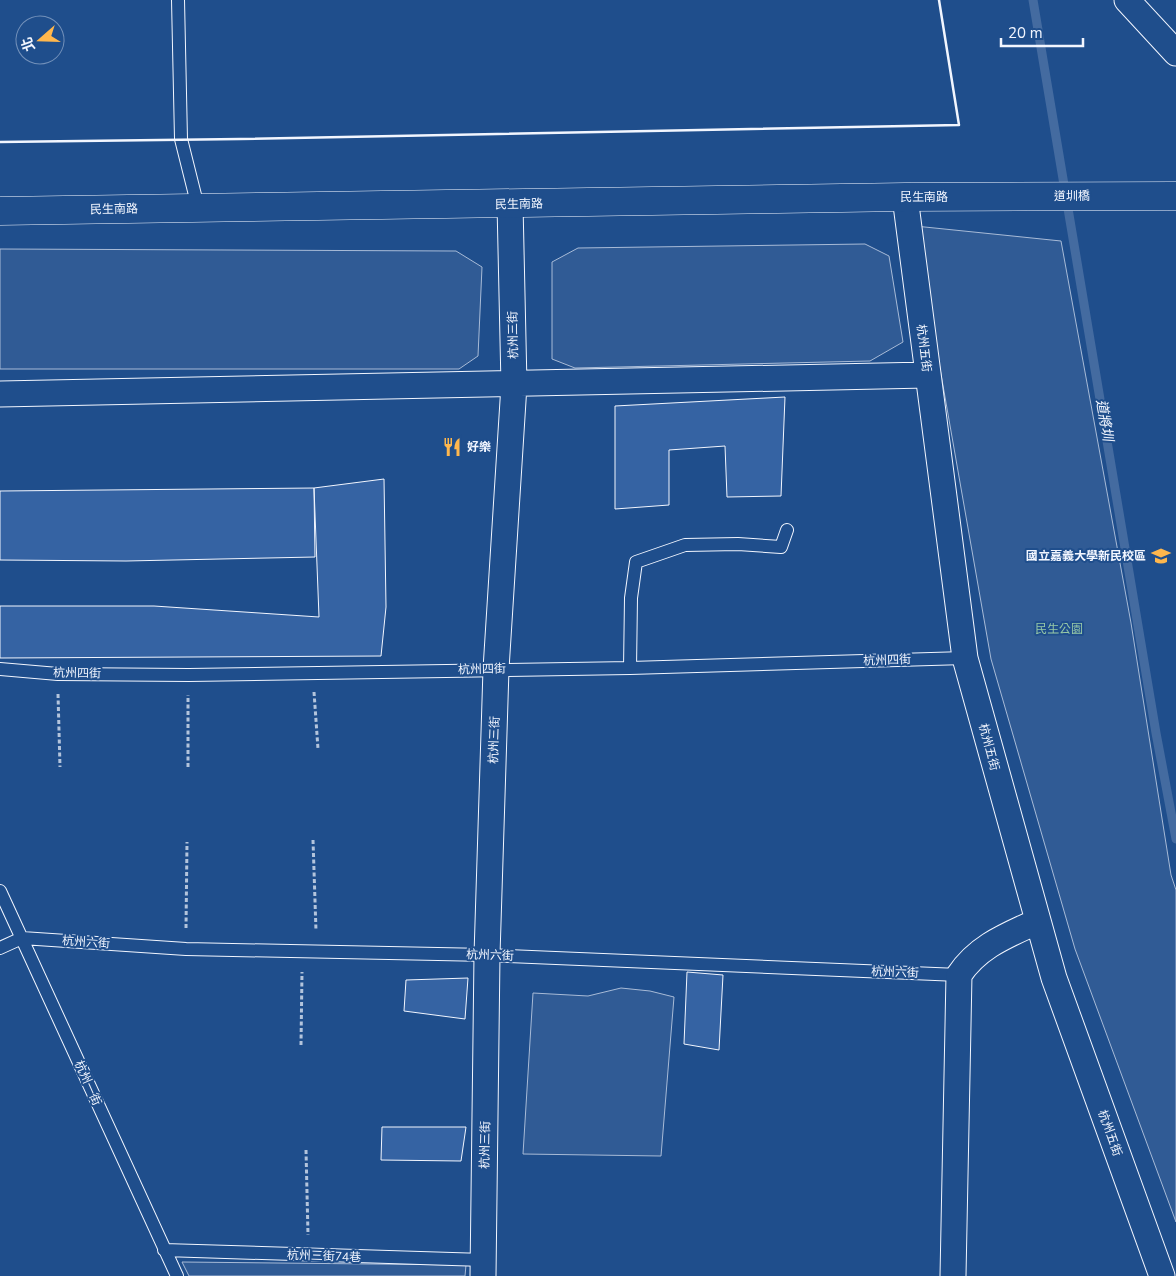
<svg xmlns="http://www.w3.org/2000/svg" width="1176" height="1276" viewBox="0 0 1176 1276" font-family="'Nunito Sans','Noto Sans TC',sans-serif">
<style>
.built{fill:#305b95;stroke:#a8bbd7}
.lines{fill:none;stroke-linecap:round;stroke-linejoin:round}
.stream{stroke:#446ba0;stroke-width:9}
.building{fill:#3563a3;stroke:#f2f6ff}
.service-casing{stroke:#f2f6ff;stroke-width:14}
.minor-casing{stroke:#f2f6ff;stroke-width:27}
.secondary-casing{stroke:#f2f6ff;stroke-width:29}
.path{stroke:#b3c4dc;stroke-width:3;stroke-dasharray:4 2.5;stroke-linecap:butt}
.service{stroke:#1f4e8c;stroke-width:12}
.minor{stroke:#1f4e8c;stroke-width:25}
.secondary{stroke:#1f4e8c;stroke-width:28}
.wall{stroke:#f2f6ff;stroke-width:2.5}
.labels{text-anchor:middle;stroke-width:4;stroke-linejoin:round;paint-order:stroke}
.street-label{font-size:12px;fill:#f2f6ff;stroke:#1f4e8c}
.poi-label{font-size:12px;font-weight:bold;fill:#f2f6ff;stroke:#1f4e8c;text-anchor:start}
.park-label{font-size:12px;fill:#97c8a6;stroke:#1f4e8c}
.water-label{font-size:14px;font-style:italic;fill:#f2f6ff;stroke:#1f4e8c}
</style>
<rect width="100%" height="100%" fill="#1f4e8c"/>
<path class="built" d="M915,226L1061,241L1131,623L1171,875L1176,890V1222L1075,949L991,659Z
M865,244L889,256L903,342L870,361L575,368L552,359V262L578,248Z
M0,249L456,251L482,267L478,356L459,369H0Z
M621,988L650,991L674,997L661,1156L523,1154L533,993L588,996Z
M182,1262L466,1265L465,1276H189Z"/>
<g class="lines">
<path class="stream" d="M1033,0L1156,733L1176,839"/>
</g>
<path class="building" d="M785,397L781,496L727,497L725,446L669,450V505L615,509V406Z
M384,479L386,607L381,656L0,658V606H154L319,617L314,488Z
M314,488L315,557L126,561L0,560V491Z
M687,972L723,975L719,1050L684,1044Z
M468,978L465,1019L404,1011L406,980Z
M382,1127H466L461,1161L381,1160Z"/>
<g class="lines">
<g class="service-casing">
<path id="service" d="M178,0L181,139L198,207
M630,668L631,598L636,562L685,545L738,544L781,547L787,530
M0,669L58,674L189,675L630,668L965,658
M0,891L177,1276
M0,948L22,938L186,949L487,955L959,975
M164,1250L484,1260"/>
</g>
<g class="minor-casing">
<path id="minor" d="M1127,0L1176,53
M905,197L965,658L1054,978L1162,1276
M0,394L927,375
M483,1276L487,955L496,669L514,385L510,204
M953,1276L959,975C978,946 1008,935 1038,921"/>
</g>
<g class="secondary-casing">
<path id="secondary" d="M0,211L905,197L1176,196"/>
</g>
<path class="path" d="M314,692L318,749
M58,694L60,767
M188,767V695
M313,840L316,931
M186,928L187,842
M301,1045L302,972
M306,1150L308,1235"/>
<use href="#service" class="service"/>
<use href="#minor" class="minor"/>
<use href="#secondary" class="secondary"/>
<path class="wall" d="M0,142L240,139L959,125L939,0"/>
</g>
<defs>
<g id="restaurant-bare" transform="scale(1.5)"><path d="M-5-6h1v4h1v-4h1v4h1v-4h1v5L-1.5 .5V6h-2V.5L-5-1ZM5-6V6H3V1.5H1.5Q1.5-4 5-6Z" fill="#ffb74d" stroke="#1f4e8c" stroke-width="2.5" paint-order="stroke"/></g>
<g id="university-bare" transform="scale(1.5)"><path d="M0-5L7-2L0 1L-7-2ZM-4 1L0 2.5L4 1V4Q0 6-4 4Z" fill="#ffb74d" stroke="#1f4e8c" stroke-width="2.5" paint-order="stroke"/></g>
</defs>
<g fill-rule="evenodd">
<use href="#restaurant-bare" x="452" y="447"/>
<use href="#university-bare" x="1161" y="556"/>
</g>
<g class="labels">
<g class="street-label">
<text x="1072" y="200">道圳橋</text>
<text x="924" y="201">民生南路</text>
<text transform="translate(519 204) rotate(-1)" y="4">民生南路</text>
<text transform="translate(114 209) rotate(-1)" y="4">民生南路</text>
<text transform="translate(513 335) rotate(-91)" y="4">杭州三街</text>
<text transform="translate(924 348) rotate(83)" y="4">杭州五街</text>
<text transform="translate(887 660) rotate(-2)" y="4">杭州四街</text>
<text transform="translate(482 669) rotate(-1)" y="4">杭州四街</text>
<text transform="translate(77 673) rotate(1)" y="4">杭州四街</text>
<text transform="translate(494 740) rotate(-88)" y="4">杭州三街</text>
<text transform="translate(989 747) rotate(75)" y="4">杭州五街</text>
<text transform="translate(86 942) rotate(4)" y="4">杭州六街</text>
<text transform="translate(490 955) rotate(2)" y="4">杭州六街</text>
<text transform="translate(895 972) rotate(2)" y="4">杭州六街</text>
<text transform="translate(88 1083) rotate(66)" y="4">杭州一街</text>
<text transform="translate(1110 1133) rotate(70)" y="4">杭州五街</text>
<text transform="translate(485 1145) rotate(-89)" y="4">杭州三街</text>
<text transform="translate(324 1256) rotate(2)" y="4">杭州三街74巷</text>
</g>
<g class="poi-label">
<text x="467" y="451">好樂</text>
<text x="1146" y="560" text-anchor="end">國立嘉義大學新民校區</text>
</g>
<g class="park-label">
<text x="1059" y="633">民生公園</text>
</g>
<g class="water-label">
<text transform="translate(1105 420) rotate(80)" y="5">道將圳</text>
</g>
</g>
<g transform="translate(40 40) rotate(250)"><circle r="24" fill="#1f4e8c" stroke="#7391ba"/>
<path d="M0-4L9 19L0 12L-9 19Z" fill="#ffb74d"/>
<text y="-8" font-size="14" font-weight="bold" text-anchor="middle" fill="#f2f6ff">北</text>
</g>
<path d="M1001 38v8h82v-8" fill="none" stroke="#f2f6ff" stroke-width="2.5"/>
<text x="1008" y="38" font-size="15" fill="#f2f6ff" stroke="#1f4e8c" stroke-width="4" paint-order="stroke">20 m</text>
</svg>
